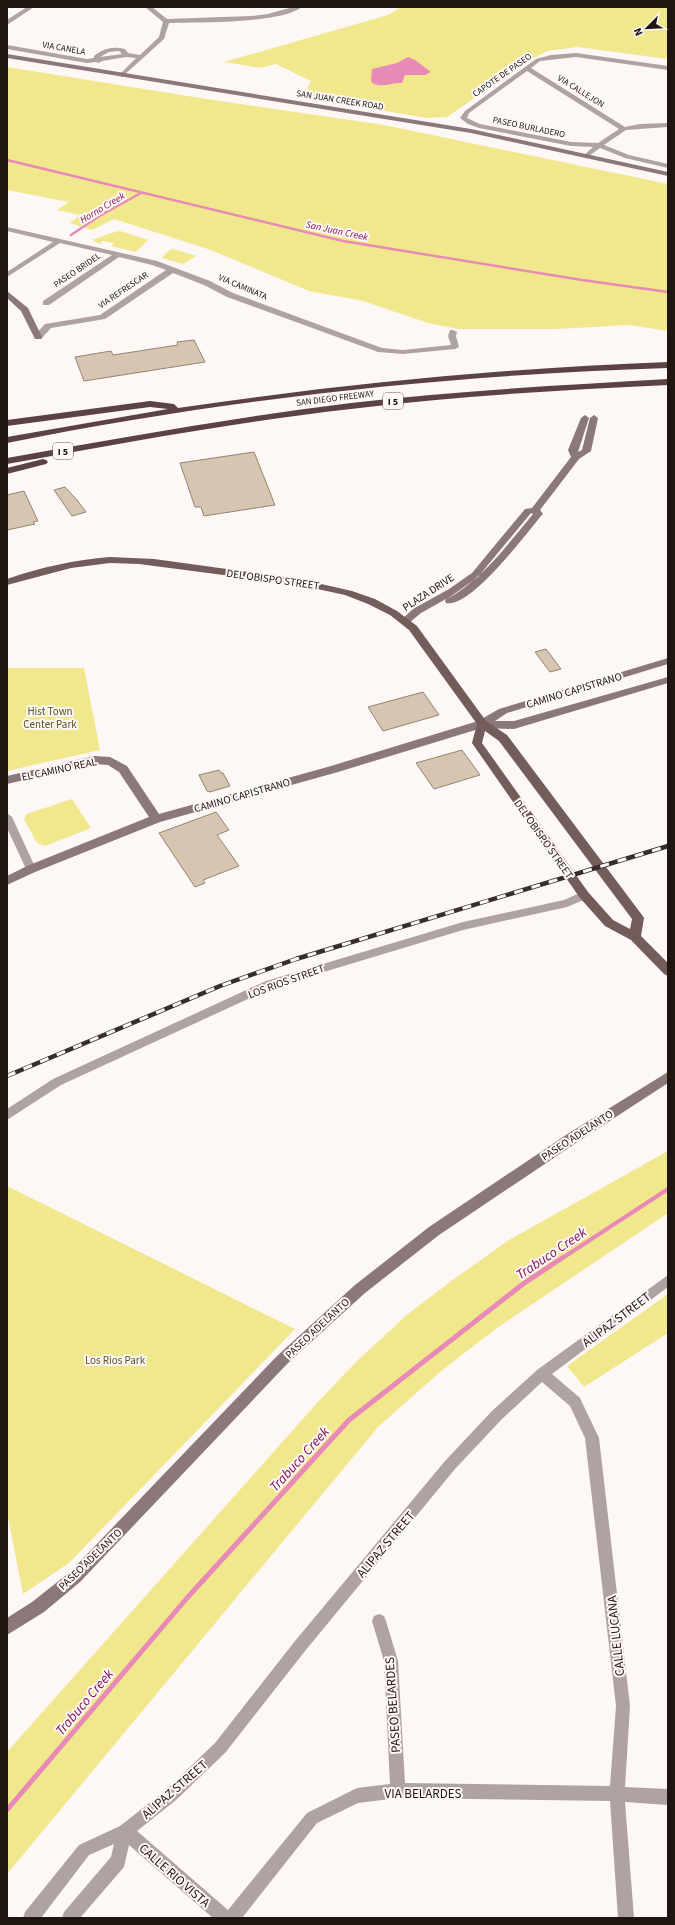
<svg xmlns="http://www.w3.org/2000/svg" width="675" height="1925" viewBox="0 0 675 1925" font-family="'Source Sans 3',sans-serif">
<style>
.green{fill:#f1e78c}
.water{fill:#e88ab8}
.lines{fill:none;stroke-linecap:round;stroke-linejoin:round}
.stream-far2{stroke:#e88ab8;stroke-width:2.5}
.stream-far1{stroke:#e88ab8;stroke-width:4}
.stream{stroke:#e88ab8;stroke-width:5}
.building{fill:#d6c5b0;stroke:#948471}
.street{fill:#afa2a2;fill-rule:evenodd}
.secondary{fill:#8b7979;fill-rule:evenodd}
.primary{fill:#725c5c;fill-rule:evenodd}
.highway{fill:#5c4343;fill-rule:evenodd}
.rail-casing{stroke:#362e2a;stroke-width:4.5}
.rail{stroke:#fdf7f5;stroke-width:3;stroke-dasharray:9;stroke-linecap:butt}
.labels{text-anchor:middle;stroke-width:4;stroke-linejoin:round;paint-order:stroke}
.far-street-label{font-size:9px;fill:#1f1612;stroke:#fdf7f5}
.far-water-label{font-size:10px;font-style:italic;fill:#7d0a52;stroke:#fdf7f5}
.shield{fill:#fdf7f5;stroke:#625a56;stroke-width:1}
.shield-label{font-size:10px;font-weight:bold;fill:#1f1612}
.street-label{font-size:11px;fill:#1f1612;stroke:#fdf7f5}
.park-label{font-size:11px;fill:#575227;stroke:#fdf7f5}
.near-street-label{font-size:13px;fill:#1f1612;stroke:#fdf7f5}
.near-water-label{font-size:14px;font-style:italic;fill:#7d0a52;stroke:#fdf7f5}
</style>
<rect width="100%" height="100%" fill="#fdf7f5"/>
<path class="green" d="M401,7H668V59L577,47L547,51L525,63L447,117L427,118L303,97L311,81L276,64L261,68L224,62L388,15Z
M7,67L200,98L384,125L668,184V331L629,325L557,329H458L428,323L363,301L309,291L211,250L114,219L92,230L70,223L80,215L57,210L69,202L7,190Z
M120,231L148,240L136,252L111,246L114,243L103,241L100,244L92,240L111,233Z
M173,249L196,256L183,264L162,258L168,251Z
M7,668H84L100,750L7,771Z
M72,799L91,828L45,846L37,843L24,819L27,814Z
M668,1151V1213L497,1328L441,1371L378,1427L7,1874V1752L317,1403L358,1360L408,1314L454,1279L509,1240Z
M7,1186L295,1329L69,1563L23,1594L7,1512Z
M668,1294V1333L584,1387L567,1366Z"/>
<path class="water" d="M408,57L415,60L431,72L425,75H405L402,83C392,82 380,89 371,82L372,69L397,63Z"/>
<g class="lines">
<path class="stream-far2" d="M7,160L343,241L582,280L668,292
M71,235L101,215L141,193"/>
<path class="stream-far1" d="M561,1259L668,1189"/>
<path class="stream" d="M7,1810L187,1598L349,1420L523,1284L562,1258"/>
</g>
<path class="building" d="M194,340L205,362L84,381L75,357L111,351L113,355L178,345L177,342Z
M254,452L275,505L204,516L201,507H195L180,463Z
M65,487L77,500L86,512L72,516L54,490Z
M24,491L38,521L33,522L35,524L7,530V495Z
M546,649L561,669L550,672L535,652Z
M423,692L439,715L383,731L368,707Z
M462,750L480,775L434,789L416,763Z
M219,770L221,773H223L230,786L210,792L207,791L199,775Z
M216,812L229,830L217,835L239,866L203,880L205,883L195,887L159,833Z"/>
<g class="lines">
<path class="street" d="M27,7H34L7,25V20Z
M145,7H152L167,19L251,16L268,14L293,7H302C280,24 199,22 169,23L164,39L122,77L120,76V74L136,58L126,57L102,61L99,63L96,62L87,63L7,49V45L87,59L94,58V56C103,48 114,46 125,49L128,53L140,55L159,37L163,22ZM119,51L122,54L100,57L109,52Z
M576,53L668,66V70L576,57L540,61L531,68L625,127L640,124L668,123V127L626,130L604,145L629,155L668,164V168L625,158L600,148L586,158L583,156L593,147L571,146L479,128L468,124L460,118L465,111L536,59L551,55ZM527,71L619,129L598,143L571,142L480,124L467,118L469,113Z
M7,227L157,261L210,281L233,293L382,348L403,350L451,345L448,336L450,330H453L457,332L456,336L459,347L455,349L403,354L378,352L227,297L204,285L173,273L105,319L51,328L41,339H35V335L45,324L100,315L166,270L152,265L119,257L49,305H43V301L112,255L60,243L7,277V272L53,242L7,231Z
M7,813L12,817L36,869L35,872L31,873L26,869L7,828Z
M584,891L589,895L588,898L567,907L463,930L274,987L61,1085L7,1120V1109L53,1079L266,981L463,922L564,900Z
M668,1275V1287L552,1374L580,1398L599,1438L630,1706L625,1787L668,1789V1805L625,1802L634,1918H618L610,1801L398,1798L358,1803L317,1823L242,1918H213L129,1845L124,1867L80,1918H62L64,1912L111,1857L114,1844L89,1855L41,1918H23L25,1912L79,1845L120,1826L166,1790L215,1743L295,1641L445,1461L492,1411L537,1370ZM542,1382L570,1406L585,1438L616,1706L610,1786L405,1783L398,1661L386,1621L384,1616L379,1614L374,1616L372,1621L384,1661L390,1784L357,1788L307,1813L228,1910L137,1831L176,1800L225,1753L305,1651L455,1469L502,1419Z"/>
<path class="secondary" d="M7,54L471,129L668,172V176L471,133L7,58Z
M7,291L28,308L42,337L41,339H35L21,311L7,298Z
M585,415L589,418L578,452L582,450L590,418L594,415L598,418L591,451L579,459L540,510L543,514L541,516C526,534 470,609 446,603L445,601L446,599L421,613L409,623H401L400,621L413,609L449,589L472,573L525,509L532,508L571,457L568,450L581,418ZM531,513L533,514C507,545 483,579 447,599L478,577Z
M668,658V664L507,713L495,721H514L668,677V683L514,729L482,728L338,772L160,822L35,872L7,885V876L27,866L149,817L119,772L108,765L94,764L7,784V776L94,756L110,757L127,766L159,814L331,766L478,721L499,709Z
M668,1072V1083L579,1141L439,1235L365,1293L287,1364L80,1582L44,1612L7,1635V1618L32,1602L70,1572L277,1356L355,1285L429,1227L569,1133Z"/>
<path class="primary" d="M110,557L154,559L299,579L352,591L375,599L397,611L417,626L486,721L507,735L642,915L644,918L641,936L668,963V976L664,974L631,940L605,926L580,898L472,743L477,724L409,630L390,615L368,604L345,595L299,585L139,564L110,563L71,568L7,585V579C41,567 75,560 110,557ZM485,731L499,741L632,919L630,929L613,920L588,892L482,743Z"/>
<path class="highway" d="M668,362V368C447,375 224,399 7,443V437L168,409L150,407L7,426V420L150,401L174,404L178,408C341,384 504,368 668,362Z
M668,379V385C562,390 456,396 351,409C236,422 121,443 7,464V458C121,438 236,417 351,403C456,391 562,385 668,379Z
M43,459L46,460L48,462L46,464L7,474V468Z"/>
<g class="rail-casing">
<path id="rail" d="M7,1076L220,986L296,959L668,846"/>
</g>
<use href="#rail" class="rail"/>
</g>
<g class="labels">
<g class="far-street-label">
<text transform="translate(64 48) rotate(10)" y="3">VIA CANELA</text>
<text transform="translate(502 75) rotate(-35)" y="3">CAPOTE DE PASEO</text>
<text transform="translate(581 91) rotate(32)" y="3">VIA CALLEJON</text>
<text transform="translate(340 100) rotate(9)" y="3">SAN JUAN CREEK ROAD</text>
<text transform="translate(529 127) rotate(12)" y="3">PASEO BURLADERO</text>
<text transform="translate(77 270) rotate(-34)" y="3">PASEO BRIDEL</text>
<text transform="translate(243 287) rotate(23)" y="3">VIA CAMINATA</text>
<text transform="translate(123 290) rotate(-34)" y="3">VIA REFRESCAR</text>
<text transform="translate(335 398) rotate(-7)" y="3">SAN DIEGO FREEWAY</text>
</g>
<g class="far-water-label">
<text transform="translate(102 207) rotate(-31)" y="4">Horno Creek</text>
<text transform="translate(337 230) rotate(12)" y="4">San Juan Creek</text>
</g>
<g class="shield">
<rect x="383" y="393" width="20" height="16" rx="3"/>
<rect x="53" y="443" width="20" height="16" rx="3"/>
</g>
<g class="shield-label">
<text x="393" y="405">I 5</text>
<text x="63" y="455">I 5</text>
</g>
<g class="street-label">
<text transform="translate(273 579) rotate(8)" y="4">DEL OBISPO STREET</text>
<text transform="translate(428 592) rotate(-33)" y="4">PLAZA DRIVE</text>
<text transform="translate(574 690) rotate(-17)" y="4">CAMINO CAPISTRANO</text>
<text transform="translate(59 769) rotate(-12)" y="4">EL CAMINO REAL</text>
<text transform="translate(242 795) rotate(-16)" y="4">CAMINO CAPISTRANO</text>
<text transform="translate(544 839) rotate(55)" y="4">DEL OBISPO STREET</text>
<text transform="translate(286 981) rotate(-20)" y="4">LOS RIOS STREET</text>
<text transform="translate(577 1135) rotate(-33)" y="4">PASEO ADELANTO</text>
<text transform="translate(317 1328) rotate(-43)" y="4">PASEO ADELANTO</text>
<text transform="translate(90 1559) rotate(-44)" y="4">PASEO ADELANTO</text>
</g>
<g class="park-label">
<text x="50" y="715">Hist Town<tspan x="50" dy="13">Center Park</tspan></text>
<text x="115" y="1364">Los Rios Park</text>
</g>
<g class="near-street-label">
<text transform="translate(616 1319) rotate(-37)" y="5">ALIPAZ STREET</text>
<text transform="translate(385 1544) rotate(-50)" y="5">ALIPAZ STREET</text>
<text transform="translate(615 1636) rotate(-96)" y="5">CALLE LUCANA</text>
<text transform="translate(392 1705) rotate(-94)" y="5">PASEO BELARDES</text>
<text transform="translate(174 1789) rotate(-41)" y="5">ALIPAZ STREET</text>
<text x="423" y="1798">VIA BELARDES</text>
<text transform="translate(175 1875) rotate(41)" y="5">CALLE RIO VISTA</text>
</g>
<g class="near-water-label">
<text transform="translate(551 1253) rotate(-34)" y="5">Trabuco Creek</text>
<text transform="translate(299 1459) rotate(-48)" y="5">Trabuco Creek</text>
<text transform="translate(84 1702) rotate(-50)" y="5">Trabuco Creek</text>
</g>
</g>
<rect width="675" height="1925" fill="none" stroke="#1f1612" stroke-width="16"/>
<g transform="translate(647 28) rotate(246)" stroke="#fdf7f5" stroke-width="3" paint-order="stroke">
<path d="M0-3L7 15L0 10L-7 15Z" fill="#1f1612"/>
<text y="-6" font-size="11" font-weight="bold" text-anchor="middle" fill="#1f1612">N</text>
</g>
</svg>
